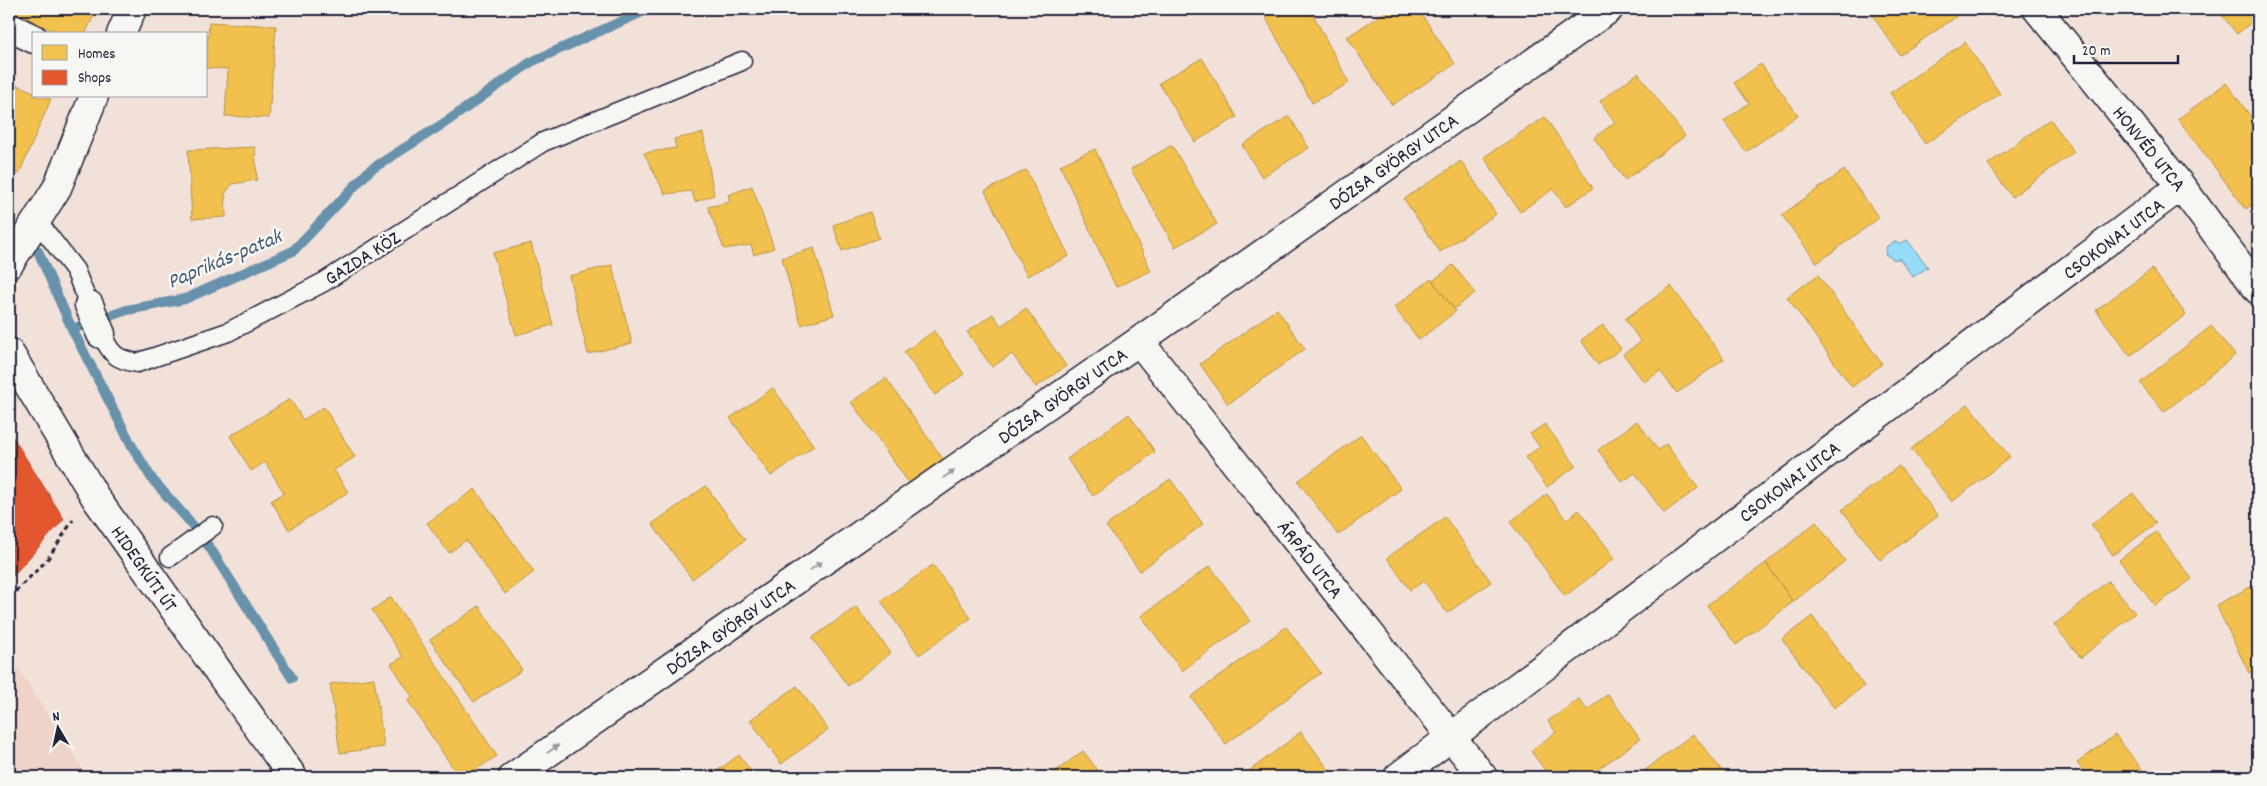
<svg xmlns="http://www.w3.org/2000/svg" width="2267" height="786" viewBox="0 0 2267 786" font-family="Dekko,sans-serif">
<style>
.built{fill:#efd2c8}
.water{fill:#96dcf8;stroke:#6892ac}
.homes{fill:#f2c14e;stroke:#b49148}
.shops{fill:#e4572e;stroke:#aa4732}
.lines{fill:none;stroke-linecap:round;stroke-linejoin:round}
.stream{stroke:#6892ac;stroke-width:10}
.lane-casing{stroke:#22223b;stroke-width:21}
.street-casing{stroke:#22223b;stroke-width:31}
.secondary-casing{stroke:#22223b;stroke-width:31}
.path{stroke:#22223b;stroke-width:3;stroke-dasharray:5 4;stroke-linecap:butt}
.lane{stroke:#f6f6f2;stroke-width:18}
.street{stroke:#f6f6f2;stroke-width:28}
.secondary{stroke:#f6f6f2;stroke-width:28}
.oneway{fill:#9797a0}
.labels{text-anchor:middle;stroke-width:5;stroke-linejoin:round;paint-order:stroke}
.street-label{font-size:20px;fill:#22223b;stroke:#f6f6f2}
.water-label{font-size:21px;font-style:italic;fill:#455a74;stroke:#f6f6f2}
</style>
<rect width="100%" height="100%" fill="#f2e1d9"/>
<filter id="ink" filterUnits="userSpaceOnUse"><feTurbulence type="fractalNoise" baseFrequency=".02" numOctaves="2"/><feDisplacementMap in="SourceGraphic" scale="10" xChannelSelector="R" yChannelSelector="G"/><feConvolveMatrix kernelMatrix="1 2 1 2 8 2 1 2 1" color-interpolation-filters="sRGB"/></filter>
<g filter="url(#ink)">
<path class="built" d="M9,659H12L88,777H9Z"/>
<path class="water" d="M1907,240L1928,267L1913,277L1900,259H1893L1885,254L1887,246L1894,242L1900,244Z"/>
<path class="homes" d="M9,9H97L85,34H59Z
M1279,9H1310L1349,83L1312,103L1265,16Z
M1390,9H1418L1455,64L1392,105L1347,37Z
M1868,9H1950L1956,17L1900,55Z
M2217,9H2258V17L2237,34Z
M209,22L276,26L269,118L225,116L228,69L206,68Z
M1965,42L2000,94L1925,144L1890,93Z
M1202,58L1237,117L1195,142L1159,83Z
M1761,64L1798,115L1746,152L1724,121L1749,103L1734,83Z
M1638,73L1685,136L1625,180L1594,138L1615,122L1600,101Z
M9,82L34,92V96L51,99L19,174L9,170Z
M2226,83L2258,126V200L2246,209L2178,119Z
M1289,116L1309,148L1262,177L1242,145Z
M1545,117L1593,188L1566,207L1553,189L1520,212L1484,157Z
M2050,119L2074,152L2012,197L1988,164Z
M703,133L714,195L695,202L692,191L665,194L644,153L676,148L674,139Z
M1172,145L1217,224L1175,247L1131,169Z
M255,147L257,180L232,184L225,194L226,217L192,219L188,150Z
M1095,149L1151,271L1116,287L1060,165Z
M1461,161L1496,214L1440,252L1404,199Z
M1026,170L1069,256L1027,276L985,191Z
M1844,170L1879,218L1817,263L1782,215Z
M752,186L774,248L754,255L751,245L724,249L708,207L730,202L728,195Z
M870,212L879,238L842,251L833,225Z
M531,243L553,325L516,335L493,253Z
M814,248L834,315L801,325L782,258Z
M612,265L632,343L588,354L569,276Z
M1453,265L1475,293L1454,309L1433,281Z
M2152,269L2186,315L2130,356L2096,310Z
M1818,275L1882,364L1852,387L1787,297Z
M1431,279L1456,311L1419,340L1394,307Z
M1671,286L1724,359L1677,393L1660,371L1644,382L1623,354L1641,342L1625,319Z
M1026,308L1066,366L1036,387L1012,354L992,367L967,332L993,314L1001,326Z
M1277,309L1305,349L1228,404L1200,364Z
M1603,325L1621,349L1598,365L1581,340Z
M2211,326L2235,355L2164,412L2140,383Z
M934,331L964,374L935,395L904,352Z
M886,378L943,459L909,483L851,402Z
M773,388L814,446L771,476L730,418Z
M290,399L303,420L324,407L355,457L334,470L348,492L289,530L271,501L284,493L265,462L251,471L230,436Z
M1968,404L2010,457L1952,502L1911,449Z
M1129,414L1155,452L1093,496L1067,459Z
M1637,421L1658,450L1666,444L1698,488L1664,513L1635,473L1622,482L1598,450Z
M1545,424L1576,466L1547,487L1525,457L1540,447L1530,434Z
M1361,435L1401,489L1338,535L1298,481Z
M1899,466L1938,516L1880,560L1842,510Z
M1170,479L1203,524L1140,571L1106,526Z
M706,486L745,540L692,579L652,524Z
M475,489L534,572L505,594L466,540L449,553L427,523Z
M2133,493L2156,523L2113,555L2091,525Z
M1547,494L1566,520L1579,510L1615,558L1565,596L1510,522Z
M1445,517L1491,582L1447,613L1424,581L1410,590L1387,558Z
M1816,522L1845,561L1793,602L1766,563Z
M2156,532L2192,579L2155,606L2119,560Z
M1766,563L1793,602L1736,645L1707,605Z
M933,565L971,618L919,655L881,601Z
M1210,566L1250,621L1182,671L1141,616Z
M2108,581L2135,613L2081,658L2054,625Z
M2258,583V667L2249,673L2216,605Z
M391,597L497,756L464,777H459L408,701L413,698L391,664L403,657L372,610Z
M479,606L522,670L474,702L430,640Z
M856,607L891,653L848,686L812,638Z
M1812,616L1864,686L1834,708L1782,639Z
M1286,627L1321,673L1226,744L1191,697Z
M374,678L384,747L340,753L330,684Z
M797,686L828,730L781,764L750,720Z
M1608,694L1640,739L1587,777H1550L1531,751L1556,732L1548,721L1579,699L1587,710Z
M1301,732L1331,773L1325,777H1241Z
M1693,734L1727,777H1636Z
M2115,735L2148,777H2088L2077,763Z
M1083,751L1103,777H1048Z
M739,755L755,777H709Z"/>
<path class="shops" d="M9,431L64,519L9,580Z"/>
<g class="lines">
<path class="stream" d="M9,230L38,251L72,329L127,310L185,299L293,251L370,170L449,120L531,62L649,9
M72,329L132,446L152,479L190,522L210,548L292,678"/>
<g class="lane-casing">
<path id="lane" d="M38,222L75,270L89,305
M101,334C111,353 114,359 137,363L228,332L324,282L543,142L742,61
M170,557L213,526"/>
</g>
<g class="street-casing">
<path id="street" d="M2037,9L2181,186L2258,290
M9,27L34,39
M121,34L132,9
M9,264L57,188L94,96
M89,305L101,334
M1139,341L1483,777
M513,777L1139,341L1609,9
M1398,777L2181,186"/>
</g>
<g class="secondary-casing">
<path id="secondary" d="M9,352L97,500L293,777"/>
</g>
<path class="path" d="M9,598L47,560L73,520"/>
<use href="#lane" class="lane"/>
<use href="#street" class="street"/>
<use href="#secondary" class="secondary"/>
</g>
<defs><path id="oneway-solid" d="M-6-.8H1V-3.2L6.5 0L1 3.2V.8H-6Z" transform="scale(1.25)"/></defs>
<g class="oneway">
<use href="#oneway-solid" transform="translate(949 474) rotate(-35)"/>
<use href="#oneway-solid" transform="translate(816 566) rotate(-35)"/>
<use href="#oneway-solid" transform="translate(553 749) rotate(-35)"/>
</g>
</g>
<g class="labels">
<g class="street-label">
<text transform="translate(2150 148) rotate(51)" y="7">HONVÉD UTCA</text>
<text transform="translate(1393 161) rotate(-35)" y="7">DÓZSA GYÖRGY UTCA</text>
<text transform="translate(2113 238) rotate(-37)" y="7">CSOKONAI UTCA</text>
<text transform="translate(362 257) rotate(-32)" y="7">GAZDA KÖZ</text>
<text transform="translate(1062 395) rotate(-35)" y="7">DÓZSA GYÖRGY UTCA</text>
<text transform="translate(1789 481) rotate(-37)" y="7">CSOKONAI UTCA</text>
<text transform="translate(1311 559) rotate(52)" y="7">ÁRPÁD UTCA</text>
<text transform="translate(145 568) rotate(55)" y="7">HIDEGKÚTI ÚT</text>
<text transform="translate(730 626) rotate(-35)" y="7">DÓZSA GYÖRGY UTCA</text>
</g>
<g class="water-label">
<text transform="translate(224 258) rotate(-23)" y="7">Paprikás-patak</text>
</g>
</g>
<rect width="2267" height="786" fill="none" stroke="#f6f6f2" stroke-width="30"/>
<rect x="15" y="15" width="2237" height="756" fill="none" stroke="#22223b" stroke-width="2" filter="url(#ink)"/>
<rect x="32" y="32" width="175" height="65" fill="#f6f6f2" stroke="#a1a1a9"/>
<rect x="42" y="45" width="25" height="15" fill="#f2c14e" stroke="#a1a1a9"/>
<text x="78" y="58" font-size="15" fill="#22223b">Homes</text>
<rect x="42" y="70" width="25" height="15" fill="#e4572e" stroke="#a1a1a9"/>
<text x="78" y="82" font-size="15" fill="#22223b">Shops</text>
<g transform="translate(58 728) rotate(351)" stroke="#f6f6f2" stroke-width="4" paint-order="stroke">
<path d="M0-4L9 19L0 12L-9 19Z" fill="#22223b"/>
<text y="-8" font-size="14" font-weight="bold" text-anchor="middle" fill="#22223b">N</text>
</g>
<path d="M2074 55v8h104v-8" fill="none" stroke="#22223b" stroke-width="2.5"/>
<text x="2082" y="55" font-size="15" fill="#22223b" stroke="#f6f6f2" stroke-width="4" paint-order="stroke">20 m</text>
</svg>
